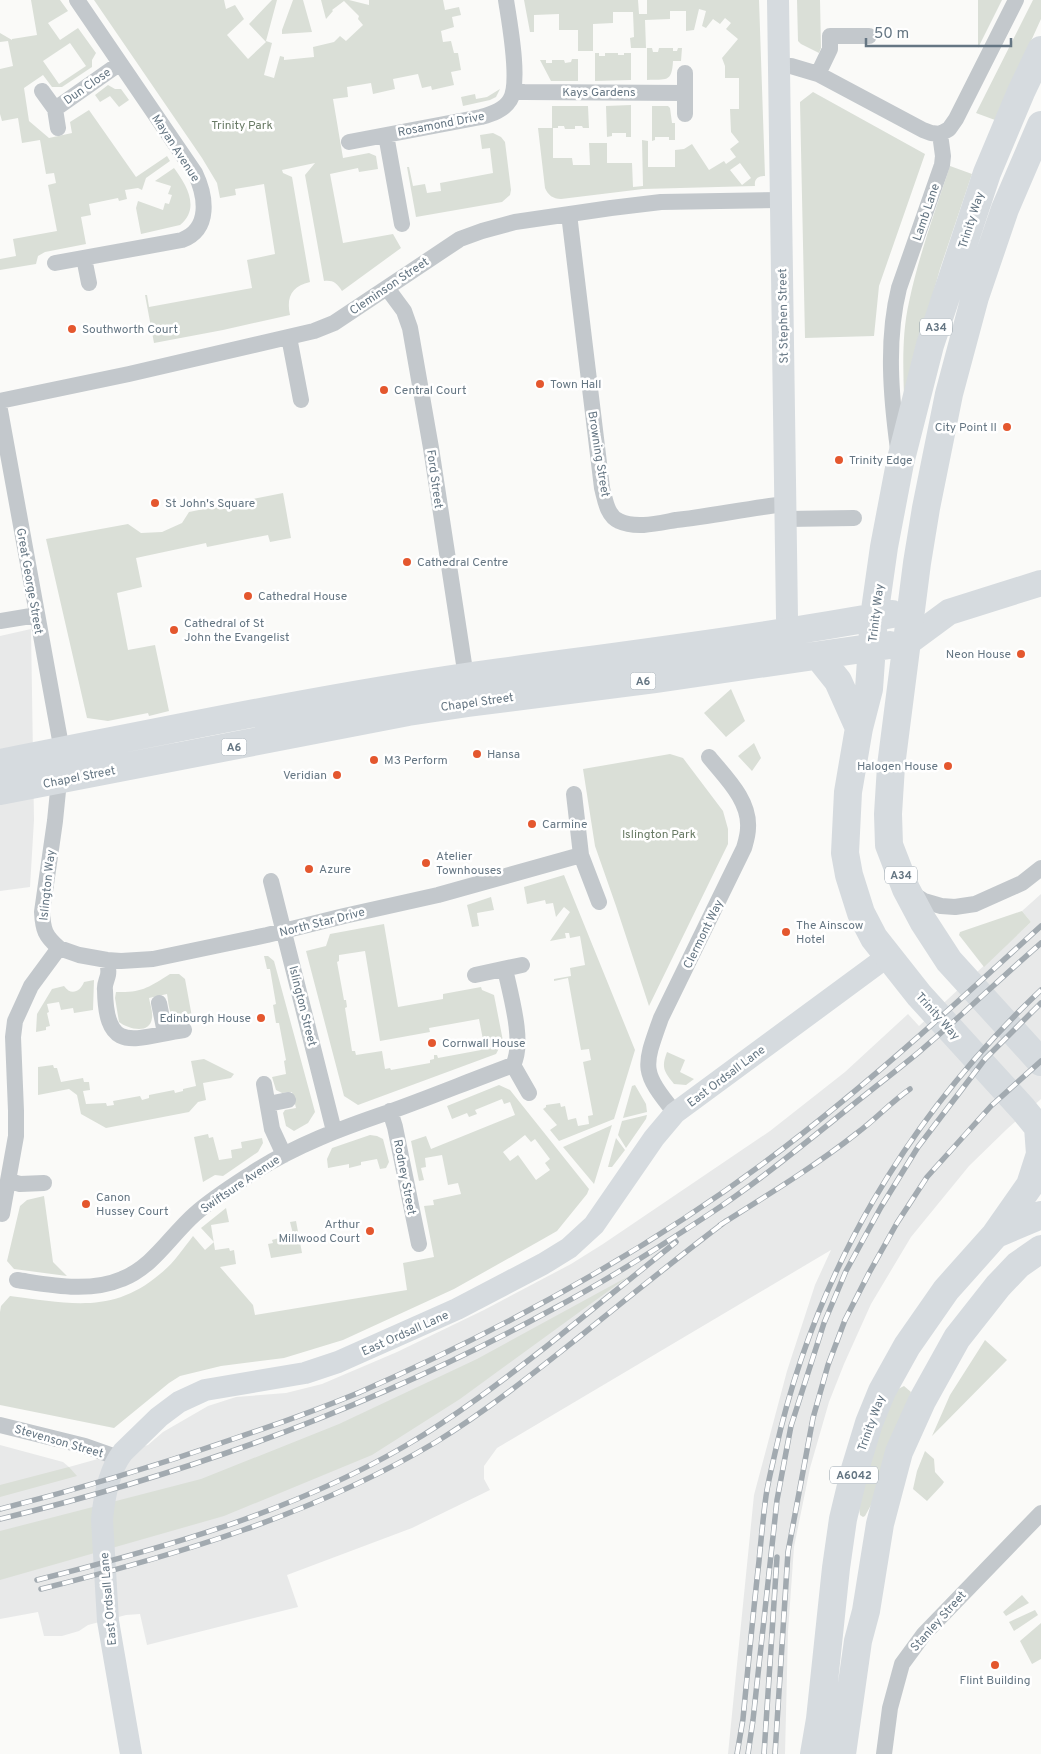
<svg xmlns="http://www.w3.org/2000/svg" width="1041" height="1754" viewBox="0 0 1041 1754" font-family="Overpass,sans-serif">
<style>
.built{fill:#e8e9e9}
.green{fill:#dadfd7;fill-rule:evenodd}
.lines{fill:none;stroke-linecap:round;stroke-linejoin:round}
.street{stroke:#c3c8cc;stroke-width:16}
.secondary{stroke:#d6dbdf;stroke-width:22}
.primary{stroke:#d6dbdf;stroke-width:26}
.highway{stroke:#d6dbdf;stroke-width:28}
.rail-casing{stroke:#a2aab0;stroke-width:5.5}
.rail{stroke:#fff;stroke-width:4;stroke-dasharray:11;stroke-linecap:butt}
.poi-dot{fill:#e4572e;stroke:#fff;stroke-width:2}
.labels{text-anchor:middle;stroke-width:5;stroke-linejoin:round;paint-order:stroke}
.shield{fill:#fff;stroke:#939fa8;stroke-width:1}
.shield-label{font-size:11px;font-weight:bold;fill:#657683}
.street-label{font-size:12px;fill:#657683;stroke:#fff}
.park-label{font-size:12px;fill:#687a64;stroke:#fff}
.poi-label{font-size:12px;fill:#657683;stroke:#fff;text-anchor:start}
</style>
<rect width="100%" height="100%" fill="#fafaf8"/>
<path class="built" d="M31,629L34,820L30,887L0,891V636Z
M1041,894V1099L1007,1129L969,1166L911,1237L871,1304L844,1364L829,1402L810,1468L794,1547L788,1632L785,1754H728L754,1495L787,1371L815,1285L831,1250L497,1448L484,1466V1479L490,1490L412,1528L287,1575L298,1607L147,1645L140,1614L126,1615L88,1625L79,1631L62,1636H44L38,1612L0,1619V1445L63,1462L69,1467L148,1445L163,1432L208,1406L236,1397L286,1393L322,1384L397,1352L484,1310L571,1264L603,1244L770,1131L845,1072L908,1014L919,1026L1031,922L1022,911Z"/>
<path class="green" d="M31,0H60L68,11L48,23L60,40L78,28L96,53L92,60V67L62,87H52L43,75L24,88L29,121L49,138L72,133L70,122L89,110L136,177L167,156L170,161L146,178L142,190L138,188L125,190L127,199L119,201L118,198L89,204L91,215L81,217L86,244L45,252L38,256L36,264L0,270V259L16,256L13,239L57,231L48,185L56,183L54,173L46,174L40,140L22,143L18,118L2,121L0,114V69L13,66L8,41L0,42V33L12,40V39L37,35ZM70,43L86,66L59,84L43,61Z
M94,0H224L226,9L235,5L244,19L227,35L248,59L266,42L249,24L272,0H277L266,41L272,43L264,75L274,78L280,56L284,57V60L314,57L313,47L334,42L340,36L346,41L363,25L358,19L359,16L344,1L332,10L333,11L326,19L321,0H349L369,5V0H443L445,10L459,7L461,15L452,17L454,27L441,31L443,42L451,41L454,53H458L461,70L451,72L454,85L432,90L431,86L422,88L418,74L393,79L395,89L373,94L371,83L347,87L348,97L333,99L343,158L369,153L376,156L378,169L359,172L358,168L330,174L343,243L393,234L401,248L342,291C337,283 333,280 324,281L305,175L315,163L282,170L283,173L292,177L310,282C292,286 286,297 290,315L223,330L154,343L145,295H147L149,307L252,288L247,260L275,254L264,184L235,189L236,195L220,198L217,183L202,158Z
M293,0H303L312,32L282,34V30Z
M524,0H638L639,14H647V0H759L765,176C758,176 754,179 755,186L643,189L561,199C553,199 548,195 545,188L538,128H552V106H588L589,128H583L582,126H575V129H565L564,126H558V128H553V158H572L573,165H590L589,143H607V163H632L633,187L643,186L642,140L648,141V167H675V150L684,149L692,144L709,170L724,161L726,164L736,157L730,149L739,142L731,132L730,109H739V78H725V66L722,58L738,39L726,29L731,23L725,18L720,24L713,19L706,28L702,26L706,11L699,9L694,30L686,31V11H670V19L645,20L646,48H631L630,38L634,37L633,12H613V23L593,24V51H578V30H559V14L534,15V32H530ZM740,163L751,178L742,185L730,170Z
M797,0H820L821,48L819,53L801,44L798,41Z
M978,0H1002L978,48Z
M1033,0H1041V19L995,120L976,113Z
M647,48H652L653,52H658L659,48H673V51H677L678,48H682L681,61H673C672,83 666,79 647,80Z
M595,53H599V56H605V53H618V55H624V53H631V80L595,81Z
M572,59H578V81H551L540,60H546V63H552V60H564L565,63L571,62Z
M108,85L115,89H121L129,100L119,107L110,96L100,102L95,95Z
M500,89L496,97L490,100L463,106L461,97L475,94L476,99L487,97Z
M813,92L925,154L879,286L874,336L805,338L800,102Z
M631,105V137H626V133H612V136L607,137L606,106Z
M652,106H668L670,108L672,123H675V140H669V137H655V140L652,141Z
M493,133L501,137L505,142L511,190L510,195L502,202L416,217L407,167H409L413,186L425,184L427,193L441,191L440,183L493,173L490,148L482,149L480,135Z
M950,166L972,174L940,269L904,397C903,365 902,333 909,302C919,255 935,211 950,166Z
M174,168C186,184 201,208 180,225L141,234L136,208L138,201L163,210L165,203L169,204L172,195L168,194L171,186L155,181Z
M283,493L291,538L270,542L268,535L207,547L206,543L136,558L142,587L117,593L128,650L155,645L169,711L149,716L148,713L108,721L87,718L46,539L128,524L141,533L162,532L182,523L189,512Z
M731,689L745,721L726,737L704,713Z
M754,743L761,758L752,771L738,756Z
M670,754L683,758L723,811L728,829V844L649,1006L616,906L595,846L583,769Z
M564,875L635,1050L614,1119L559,1141L550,1130L557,1125L543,1109L546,1107V1105L560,1103L561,1107L565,1106L568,1120L576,1118L578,1126L589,1124L588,1116L593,1115L583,1062L591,1060L589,1049L581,1050L568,978L554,981V979L571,976L570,968L585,965L580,936L570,938L569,933H565L566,938L550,941L570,912L564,907L556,917L553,903L546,904L545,900L527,904L524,887Z
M491,897L494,910L477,913L479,926L472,927L467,905Z
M1022,911L1031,922L984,967L959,935L960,932Z
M384,924L398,1007L443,999V994L481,987L482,990L494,995L503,1041L496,1054L358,1105L344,1096L306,951L326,946L330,934ZM365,951L380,1041L430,1032L429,1028L479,1019L484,1045L481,1046V1050L438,1058L437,1055H434V1059L430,1060V1063L391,1070L390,1068L385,1069L382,1051L356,1055L355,1051H352L345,1008L347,1007L346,1000H344L337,962L339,961V955Z
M264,956H268L274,961L315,1112L308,1123L294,1131L286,1126L283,1113L285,1110L296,1108L292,1092L282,1093L276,1090L272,1077L286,1074L284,1061L286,1060L279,1023H276L273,1005L276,1004L270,969H267Z
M170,974H179L185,979L192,1017L178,1021C168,1015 169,1004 167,994L149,998C150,1004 153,1012 152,1018C150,1035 128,1029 119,1022L115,998L116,992C142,993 149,987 170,974Z
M94,980L93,1010L74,1013L73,1008L61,1010L59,1002L47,1004L49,1012L47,1013L50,1026L46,1027V1030L36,1032L37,1014L52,989L64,986C71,996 80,992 84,982Z
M667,1052L685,1060L680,1072L694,1079L686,1085L674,1084C664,1071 661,1068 667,1052Z
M204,1059L234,1074L231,1078L203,1083L206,1100L198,1102L189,1112L106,1128L81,1114L77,1095L69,1089L38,1095V1067L53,1065L54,1068H57L61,1082L83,1078L84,1082H89L90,1090L83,1091L86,1104L106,1103L107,1106L114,1105L113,1101L140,1096L142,1100L149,1098V1095L174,1090L175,1093L183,1091V1089L196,1086L191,1061Z
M499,1085L510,1090L589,1189L587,1194L557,1231L543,1239L454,1289L343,1340L284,1358L221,1366L180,1376L169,1383L114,1428L0,1405V1312L1,1306L10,1296C68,1303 112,1315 160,1274C173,1264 183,1249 193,1236L205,1250L214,1242L201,1228L226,1208L229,1222L211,1225L215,1250L229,1248L230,1251L234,1250L236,1264L220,1267L253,1305L255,1315L407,1290L403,1263L434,1257L424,1206L434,1205L433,1200L461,1194L458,1183L448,1185L442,1155L425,1158L426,1167L421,1168L424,1180L419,1181L411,1141L426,1136L431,1149L515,1115L510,1102L504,1104L502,1099L475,1110L477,1114L469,1117L467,1113L452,1119L447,1106ZM525,1135L531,1142L535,1139L550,1159L545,1163L550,1170L536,1180L518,1155L510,1161L503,1152Z
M635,1085L646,1104L647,1112L623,1118L632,1086Z
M647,1115L646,1119L626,1148L618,1135L622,1121Z
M612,1125L594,1184L563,1147Z
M208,1134L209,1138L213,1137L219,1160L232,1158L231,1150L242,1148L241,1142L262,1138L263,1143L258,1152L223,1176L215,1175L203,1182L194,1137Z
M370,1135L377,1136L383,1139L389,1162L386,1168L380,1169L377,1159L361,1162V1165L349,1168V1164L328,1168L327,1159L332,1148Z
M616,1138L625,1150L612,1167H608Z
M44,1196L53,1262L67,1276L14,1269L7,1261L20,1206L27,1200Z
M296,1221L302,1253L271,1258L268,1244L273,1243L272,1240L293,1234L290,1222Z
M629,1276L460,1399L372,1455L224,1516L0,1580V1531L201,1479L339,1424L477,1359Z
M985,1340L1007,1360L932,1436L950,1395Z
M904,1386L911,1392L871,1505L865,1516L863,1517L860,1515L859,1507L868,1462L896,1390Z
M925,1451L934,1459L935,1472L944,1482L942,1485L927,1501L913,1489L917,1471Z
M69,1467L77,1476L0,1497V1485Z
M1022,1595L1029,1603L1006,1616L1003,1612Z
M1035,1610L1038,1615L1014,1631L1009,1622Z
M1041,1623V1659L1032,1664L1020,1641Z"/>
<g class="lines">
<path class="street" d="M780,66H791L818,74L923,130L931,133L940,134
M685,73V114
M818,74L830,49V36H869
M42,91L55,109
M514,91L524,92L685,93
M58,128L55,109L119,64
M940,134L949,129L956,119L1016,0
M386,135L402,224
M349,142L481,117C492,114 504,110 510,100C521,83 509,20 506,0
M569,214L602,488C605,499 607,516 619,521C636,529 659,523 676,520C713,516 749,508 786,504
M84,258L89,283
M55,263L182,240C211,229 206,196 195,173L77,0
M387,288L404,311L410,328L431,448L466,677
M289,337L301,400
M0,401L129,374L314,331L334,323L460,239L482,231L515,222L611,208L661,202L781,200
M0,410L62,751L55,821L42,912C43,930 45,936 59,948L31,986L15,1021L13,1037L16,1111V1136L2,1214
M898,449C891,397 886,340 899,288L942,165L943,156L940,134
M786,519L854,518
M0,621L37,615
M574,794L581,855L599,902
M271,881L334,1131
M910,892L924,901L941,906L955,907L975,904L1022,883L1041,868
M59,948L79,955L107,960L121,961L153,959L267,935L344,916L438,895L581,855
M107,960C108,965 109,970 108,975C107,980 104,985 105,990C106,1057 136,1037 184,1030
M475,975L522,965
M159,1003L165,1033
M513,1065L529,1093
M264,1084L272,1129L284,1155
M268,1104L288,1100
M390,1111L395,1127L419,1244
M675,1113C641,1071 643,1068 661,1018L744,848C746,841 748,835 748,828C750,800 725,777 709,757
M9,1181L20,1184L44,1183
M17,1280C51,1285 89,1293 122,1279C153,1267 171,1235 195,1214C213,1198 234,1185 254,1172C296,1145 342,1128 389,1112C431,1097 472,1080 513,1065C525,1043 510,993 505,969
M0,1425L85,1446L119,1458
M884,1754L890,1708L902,1664L924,1634L1041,1513"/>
<path class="secondary" d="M778,0L787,618L789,632
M131,1754L108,1621L102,1520C104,1497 109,1470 123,1452L159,1417L179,1402L205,1390L305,1373L338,1362L457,1309L543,1264L569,1248L594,1225L654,1138L675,1113L888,956"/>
<path class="primary" d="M907,643L949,612L1041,583"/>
<path class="highway" d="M1041,50L1021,92L987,173L930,345L900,463L884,547L874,617L869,689L859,728L848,792L845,853L849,875L861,913L874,938L919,995L1023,1109L1041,1131
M1041,125L1005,209L975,297L949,394L926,508L917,563L891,766L888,814L889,845L906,889L923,921L949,961L1041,1062
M818,656L838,681L859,728
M0,763C154,733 309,700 465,677C608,657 751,640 892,614
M0,791L408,712L468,703L655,679L890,645
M996,1234L1041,1215
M814,1754L820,1719L836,1568L843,1519L855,1469L869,1423L882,1391L907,1346L946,1290L995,1235L1030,1185L1040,1154L1038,1127
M842,1754L858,1641L866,1611L880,1524L899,1452L922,1401L957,1338L998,1286L1018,1265L1041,1249"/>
<g class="rail-casing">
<path id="rail" d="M720,1225C766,1196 814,1167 857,1133C876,1119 891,1102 910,1089
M0,1509C79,1489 156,1466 233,1439C275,1425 317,1410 358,1393C513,1325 670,1238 803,1133C886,1068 963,997 1041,926
M0,1519C192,1473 379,1404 553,1309C606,1281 658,1248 708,1215C752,1186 793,1153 834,1120C862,1097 891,1075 919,1052C960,1017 1000,979 1041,943
M37,1580C164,1548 292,1512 405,1446C455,1417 502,1381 547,1346C590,1311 633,1277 676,1242
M41,1589C177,1555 315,1514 436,1442C488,1410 535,1372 583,1334C630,1296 677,1258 726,1221
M737,1754L743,1719C748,1667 753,1614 759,1561C761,1540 763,1518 766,1496C768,1482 772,1467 775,1453C815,1272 908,1116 1041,990
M748,1754L753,1720L777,1500L791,1426L824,1323L846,1271L881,1207L918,1147L985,1059L1041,1003
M764,1754L777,1557
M775,1754L788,1552L813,1418L828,1365L845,1320L869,1273L897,1223L927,1177L991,1106L1041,1061"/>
</g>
<use href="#rail" class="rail"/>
</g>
<g class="poi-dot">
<circle cx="72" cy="329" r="5"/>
<circle cx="540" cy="384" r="5"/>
<circle cx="384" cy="390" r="5"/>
<circle cx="1007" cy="427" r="5"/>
<circle cx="839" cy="460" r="5"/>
<circle cx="155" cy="503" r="5"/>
<circle cx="407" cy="562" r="5"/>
<circle cx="248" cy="596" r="5"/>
<circle cx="174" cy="630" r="5"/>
<circle cx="1021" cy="654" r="5"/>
<circle cx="477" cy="754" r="5"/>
<circle cx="374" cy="760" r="5"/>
<circle cx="948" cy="766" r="5"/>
<circle cx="337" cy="775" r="5"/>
<circle cx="532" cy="824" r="5"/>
<circle cx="426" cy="863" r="5"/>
<circle cx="309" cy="869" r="5"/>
<circle cx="786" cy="932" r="5"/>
<circle cx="261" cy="1018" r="5"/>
<circle cx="432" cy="1043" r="5"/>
<circle cx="86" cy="1204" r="5"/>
<circle cx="370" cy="1231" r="5"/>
<circle cx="995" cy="1665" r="5"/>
</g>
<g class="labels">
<g class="shield">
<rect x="920" y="318.5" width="32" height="17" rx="4"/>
<rect x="630.5" y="672.5" width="25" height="17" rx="4"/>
<rect x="221.5" y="738.5" width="25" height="17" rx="4"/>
<rect x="885" y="866.5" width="32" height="17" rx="4"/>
<rect x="830" y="1466.5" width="48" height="17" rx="4"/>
</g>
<g class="shield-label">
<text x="936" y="331">A34</text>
<text x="643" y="685">A6</text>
<text x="234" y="751">A6</text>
<text x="901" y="879">A34</text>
<text x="854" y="1479">A6042</text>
</g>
<g class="street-label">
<text transform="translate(87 86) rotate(-35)" y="4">Dun Close</text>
<text x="599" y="96">Kays Gardens</text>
<text transform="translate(441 124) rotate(-11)" y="4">Rosamond Drive</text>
<text transform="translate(176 148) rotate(57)" y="4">Mayan Avenue</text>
<text transform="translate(926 212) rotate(-71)" y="4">Lamb Lane</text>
<text transform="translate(971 220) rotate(-72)" y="4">Trinity Way</text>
<text transform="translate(389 286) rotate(-34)" y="4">Cleminson Street</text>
<text transform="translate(783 316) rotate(-91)" y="4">St Stephen Street</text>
<text transform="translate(599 454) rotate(81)" y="4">Browning Street</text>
<text transform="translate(435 479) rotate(82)" y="4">Ford Street</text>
<text transform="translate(30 581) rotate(80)" y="4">Great George Street</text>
<text transform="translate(876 613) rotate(-83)" y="4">Trinity Way</text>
<text transform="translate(477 702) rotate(-8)" y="4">Chapel Street</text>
<text transform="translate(79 777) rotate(-11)" y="4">Chapel Street</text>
<text transform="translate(47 885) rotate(-84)" y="4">Islington Way</text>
<text transform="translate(322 922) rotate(-14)" y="4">North Star Drive</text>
<text transform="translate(703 934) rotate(-64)" y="4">Clermont Way</text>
<text transform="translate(303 1006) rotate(76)" y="4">Islington Street</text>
<text transform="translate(938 1016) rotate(48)" y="4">Trinity Way</text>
<text transform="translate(726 1076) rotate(-37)" y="4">East Ordsall Lane</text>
<text transform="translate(405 1177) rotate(79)" y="4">Rodney Street</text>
<text transform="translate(240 1184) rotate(-34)" y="4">Swiftsure Avenue</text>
<text transform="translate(405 1333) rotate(-24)" y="4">East Ordsall Lane</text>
<text transform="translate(871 1423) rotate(-70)" y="4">Trinity Way</text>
<text transform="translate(59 1441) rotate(16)" y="4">Stevenson Street</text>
<text transform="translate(108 1599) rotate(-95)" y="4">East Ordsall Lane</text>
<text transform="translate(938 1621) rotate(-48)" y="4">Stanley Street</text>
</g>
<g class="park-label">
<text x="242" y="129">Trinity Park</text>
<text x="659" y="838">Islington Park</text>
</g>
<g class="poi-label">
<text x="82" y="333">Southworth Court</text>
<text x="550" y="388">Town Hall</text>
<text x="394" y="394">Central Court</text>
<text x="997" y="431" text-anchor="end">City Point II</text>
<text x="849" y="464">Trinity Edge</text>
<text x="165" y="507">St John's Square</text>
<text x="417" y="566">Cathedral Centre</text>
<text x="258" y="600">Cathedral House</text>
<text x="184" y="627">Cathedral of St<tspan x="184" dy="14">John the Evangelist</tspan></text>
<text x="1011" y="658" text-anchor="end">Neon House</text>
<text x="487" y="758">Hansa</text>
<text x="384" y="764">M3 Perform</text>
<text x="938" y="770" text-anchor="end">Halogen House</text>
<text x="327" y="779" text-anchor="end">Veridian</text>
<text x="542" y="828">Carmine</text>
<text x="436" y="860">Atelier<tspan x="436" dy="14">Townhouses</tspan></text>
<text x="319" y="873">Azure</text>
<text x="796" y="929">The Ainscow<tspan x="796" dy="14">Hotel</tspan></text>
<text x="251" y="1022" text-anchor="end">Edinburgh House</text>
<text x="442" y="1047">Cornwall House</text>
<text x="96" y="1201">Canon<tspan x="96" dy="14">Hussey Court</tspan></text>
<text x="360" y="1228" text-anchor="end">Arthur<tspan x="360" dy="14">Millwood Court</tspan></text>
<text x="995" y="1684" text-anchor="middle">Flint Building</text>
</g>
</g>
<path d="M866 38v8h145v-8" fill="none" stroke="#657683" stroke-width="2.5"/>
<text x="874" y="38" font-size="15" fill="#657683" stroke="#ffffff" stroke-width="4" paint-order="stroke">50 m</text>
</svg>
